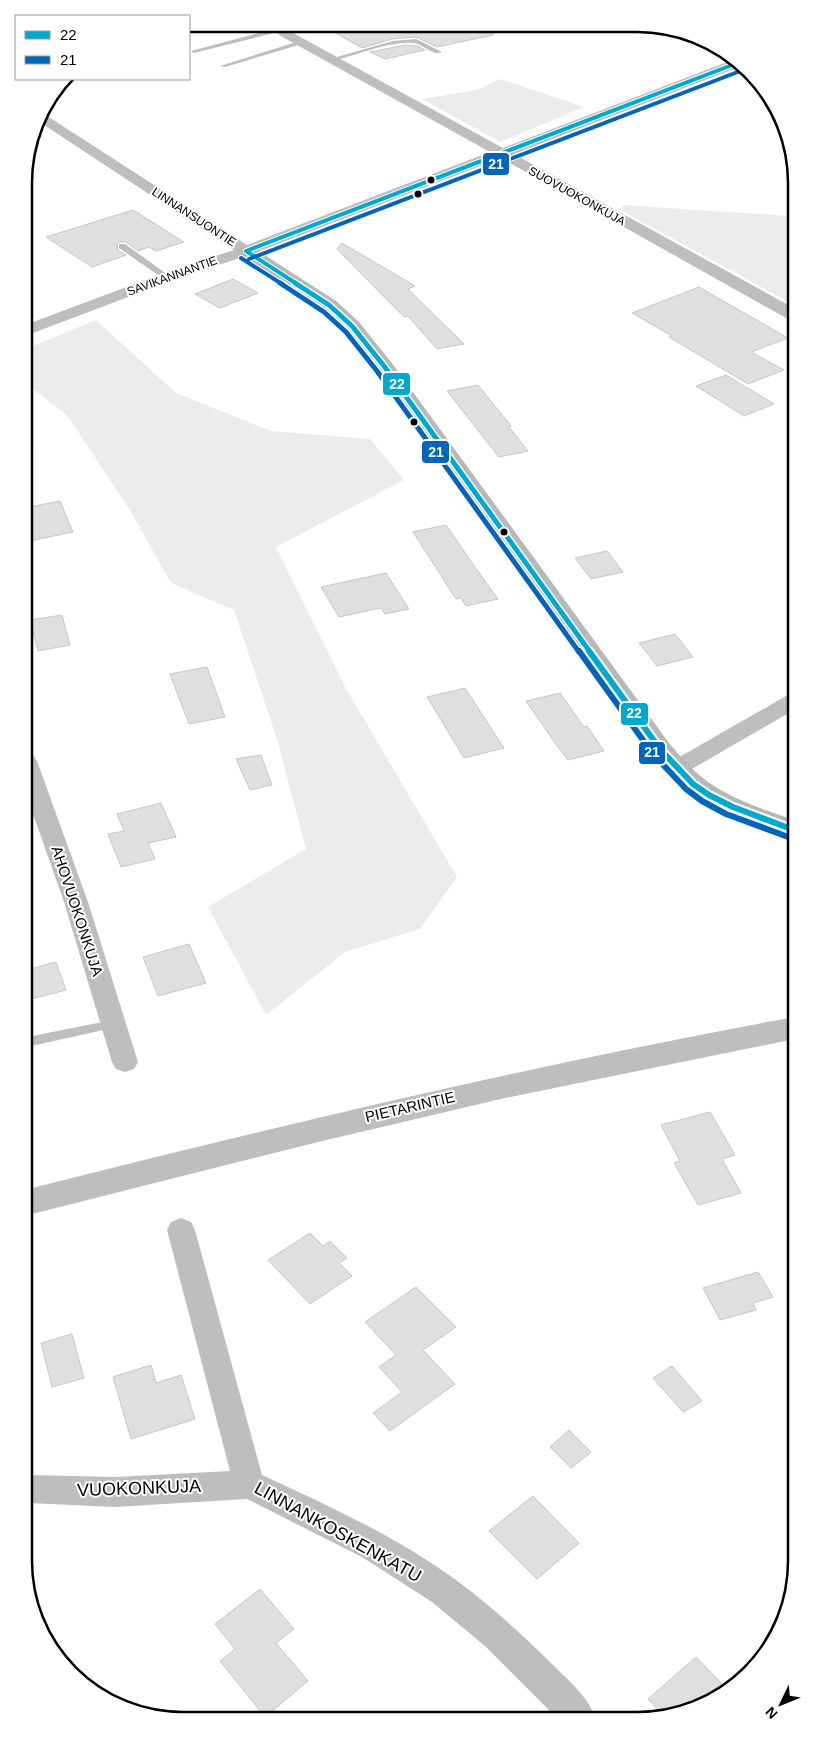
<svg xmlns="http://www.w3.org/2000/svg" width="821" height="1744" viewBox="0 0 821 1744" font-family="Helvetica,sans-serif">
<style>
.green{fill:#ececec}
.building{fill:#dfdfdf;stroke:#c7c7c7}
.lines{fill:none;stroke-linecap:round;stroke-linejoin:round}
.lane{fill:#bebebe;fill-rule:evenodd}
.street{fill:#bebebe;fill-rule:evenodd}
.secondary{fill:#b8b8b8;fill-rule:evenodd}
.primary{fill:#bebebe;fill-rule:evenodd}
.bus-1-far2-casing{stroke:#fff;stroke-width:6}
.bus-1-far1-casing{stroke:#fff;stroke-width:8}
.bus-1-casing{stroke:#fff;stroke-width:10}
.bus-2-far2-casing{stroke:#fff;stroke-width:6}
.bus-2-far1-casing{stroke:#fff;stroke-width:8}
.bus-2-casing{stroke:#fff;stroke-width:10}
.bus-1-far2{stroke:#00a9ce;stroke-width:4}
.bus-1-far1{stroke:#00a9ce;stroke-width:5}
.bus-1{stroke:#00a9ce;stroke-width:6}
.bus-2-far2{stroke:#0065bd;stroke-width:4}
.bus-2-far1{stroke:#0065bd;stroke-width:5}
.bus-2{stroke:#0065bd;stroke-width:6}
.bus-dot{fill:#000;stroke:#fff;stroke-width:2}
.labels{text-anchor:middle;stroke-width:4;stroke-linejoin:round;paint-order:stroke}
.far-street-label{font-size:12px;fill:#000;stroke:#fff}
.street-label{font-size:15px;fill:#000;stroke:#fff}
.near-street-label{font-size:18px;fill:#000;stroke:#fff}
.rim{fill:none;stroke:#000;stroke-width:2.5}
.line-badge{stroke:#fff;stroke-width:2}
.badge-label{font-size:14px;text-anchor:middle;font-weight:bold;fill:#fff}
</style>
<rect width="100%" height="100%" fill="#fff"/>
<path class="green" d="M500,79L584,107L500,142L422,99L477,90Z
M622,205L792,216V304L622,211Z
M96,320L176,393L271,431L370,439L404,480L276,547L345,687L457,877L420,929L345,952L266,1015L208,907L306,849L277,739L234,610L171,583L130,510L67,415L25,383V349Z"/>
<path class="building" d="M322,25L492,26L493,35L437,47L416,37L392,39L362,48Z
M405,45L417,46L425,50L385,59L370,52Z
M133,210L184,242L156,251L149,247L138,251L126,242H119L117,244L118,250L126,255L92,267L46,237Z
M342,243L415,286L408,289L464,344L437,349L408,316L404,317L337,249Z
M233,279L258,293L220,308L195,294Z
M699,287L788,338L751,352L784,370L748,384L669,337L672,336L632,313Z
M726,375L774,404L744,416L696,386Z
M478,385L511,426L509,427L528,451L499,457L447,391Z
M60,501L73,532L25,542V508Z
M446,525L475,567L498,599L466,606L461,598L456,599L413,532Z
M607,551L623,572L591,579L575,558Z
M386,573L409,609L385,614L381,608L339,617L321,587Z
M62,615L70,645L38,651L30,620Z
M675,634L693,657L657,666L639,643Z
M207,667L225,717L189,724L170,674Z
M465,688L504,748L464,758L427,697Z
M560,693L584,727L587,726L604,751L568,760L560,750L526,701Z
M261,755L272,785L250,790L236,759Z
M161,803L176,837L148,843L155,859L121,867L108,834L124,831L117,814Z
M189,944L206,983L158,996L143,957Z
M56,962L66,990L31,999L27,987V970Z
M710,1112L735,1155L722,1159L741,1193L698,1205L674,1163L680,1161L661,1125Z
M310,1233L323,1246L330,1241L347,1258L339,1263L352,1276L310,1304L268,1260Z
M758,1272L773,1297L753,1303L756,1310L720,1320L703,1288Z
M416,1287L456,1327L423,1350L455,1384L390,1431L373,1413L402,1392L379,1367L396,1355L365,1322Z
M72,1334L84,1378L52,1387L41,1343Z
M151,1365L156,1383L181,1375L195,1419L131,1439L113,1377Z
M672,1366L702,1401L683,1412L653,1378Z
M569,1430L591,1452L571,1468L550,1447Z
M533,1496L579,1543L537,1579L489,1531Z
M260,1589L294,1629L276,1643L308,1681L265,1717L220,1661L235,1649L215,1624Z
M696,1657L729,1691L679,1715H663L648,1699Z"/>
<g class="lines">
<path class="lane" d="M274,29L287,32L284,34L274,33L194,53L191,51Z
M416,39L442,52C434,57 423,44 414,43C390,41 357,55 333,61L330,59L393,41Z
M303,40L306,42L305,43L225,67L220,66Z
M119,244H125L171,277L164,279L119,248Z
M113,1020L117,1021L119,1024L117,1027L27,1047V1037Z"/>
<path class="street" d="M284,28L503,148L735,59L744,65L514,154L792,307V319L786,318L501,158L252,254L173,280L25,336V325L161,274L234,250L38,121L41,112L247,245L490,152L279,35L278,32L279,29Z
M794,694V710L685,773L677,775L669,773L666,768L669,763L786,696Z
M26,754L34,756L37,761L88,902L138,1062L134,1069L125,1072L116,1069L112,1062L64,902L26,794Z
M181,1218L191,1222L195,1230L262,1475C329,1506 397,1537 456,1580C489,1604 519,1632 548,1660C564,1677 586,1693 594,1715H554L485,1646L432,1602L362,1557L247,1499L115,1507L29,1503V1475L115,1477L230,1471L167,1230L171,1222Z"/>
<path class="secondary" d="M246,246L252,247L336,301L359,322L391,362L669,743C681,757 693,771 708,782C734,800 765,810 794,820V839C761,831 716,814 689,793C674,782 663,768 651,755L377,370L345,330L322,309L240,255L237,251L240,247Z"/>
<path class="primary" d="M795,1017V1039L505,1098L314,1143L28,1215V1189C282,1125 537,1064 795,1017Z"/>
<g class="bus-1-far2-casing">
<path id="bus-1-far2" d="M246,251L297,284
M246,251L740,62"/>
</g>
<g class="bus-1-far1-casing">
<path id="bus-1-far1" d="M295,283L329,305L352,326L384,366L590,652"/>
</g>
<g class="bus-1-casing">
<path id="bus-1" d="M589,651L660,749L693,784L709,795L733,807L794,830"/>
</g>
<g class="bus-2-far2-casing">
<path id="bus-2-far2" d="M241,258L282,284
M249,259L743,70"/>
</g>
<g class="bus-2-far1-casing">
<path id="bus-2-far1" d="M280,283L324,312L346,332L377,371L579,652"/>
</g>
<g class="bus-2-casing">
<path id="bus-2" d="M579,651L653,754L686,789L702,801L726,814L791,838"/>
</g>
<use href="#bus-1-far2" class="bus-1-far2"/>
<use href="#bus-1-far1" class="bus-1-far1"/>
<use href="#bus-1" class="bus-1"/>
<use href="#bus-2-far2" class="bus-2-far2"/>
<use href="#bus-2-far1" class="bus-2-far1"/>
<use href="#bus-2" class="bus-2"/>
</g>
<g class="bus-dot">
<circle cx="431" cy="180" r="4.5"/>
<circle cx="418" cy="194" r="4.5"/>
<circle cx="414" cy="422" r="4.5"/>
<circle cx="504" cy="532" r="4.5"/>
</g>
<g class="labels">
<g class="far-street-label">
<text transform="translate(577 196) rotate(29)" y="4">SUOVUOKONKUJA</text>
<text transform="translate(194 217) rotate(33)" y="4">LINNANSUONTIE</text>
<text transform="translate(172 276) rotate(-20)" y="4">SAVIKANNANTIE</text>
</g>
<g class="street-label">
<text transform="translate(77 911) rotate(72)" y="5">AHOVUOKONKUJA</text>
<text transform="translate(410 1107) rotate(-13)" y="5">PIETARINTIE</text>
</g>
<g class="near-street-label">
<text transform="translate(139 1488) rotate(-2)" y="6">VUOKONKUJA</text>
<text transform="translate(338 1532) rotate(29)" y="6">LINNANKOSKENKATU</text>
</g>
</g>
<path d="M0 0H821V1744H0ZM183 32H637A151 151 0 0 1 788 183V1561A151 151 0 0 1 637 1712H183A151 151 0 0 1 32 1561V183A151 151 0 0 1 183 32Z" fill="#fff" fill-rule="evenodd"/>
<path class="rim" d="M183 32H637A151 151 0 0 1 788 183V1561A151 151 0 0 1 637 1712H183A151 151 0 0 1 32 1561V183A151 151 0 0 1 183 32Z"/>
<g class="line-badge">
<rect x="482" y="152" width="28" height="24" rx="5" fill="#0065bd"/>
<rect x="382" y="372" width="29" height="24" rx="5" fill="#00a9ce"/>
<rect x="421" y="440" width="29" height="24" rx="5" fill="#0065bd"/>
<rect x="620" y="702" width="29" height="24" rx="5" fill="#00a9ce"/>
<rect x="638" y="741" width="28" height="24" rx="5" fill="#0065bd"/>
</g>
<g class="badge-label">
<text x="496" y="169">21</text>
<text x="397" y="389">22</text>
<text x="436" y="457">21</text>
<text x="634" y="718">22</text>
<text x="652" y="757">21</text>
</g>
<rect x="15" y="15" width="175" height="65" fill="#ffffff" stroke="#999999"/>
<rect x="25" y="31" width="25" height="8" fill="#00a9ce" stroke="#999999"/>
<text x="60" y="40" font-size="15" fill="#000000">22</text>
<rect x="25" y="56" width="25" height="8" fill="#0065bd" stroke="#999999"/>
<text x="60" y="65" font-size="15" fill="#000000">21</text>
<g transform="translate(781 1704) rotate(227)" stroke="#ffffff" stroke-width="4" paint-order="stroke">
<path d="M0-4L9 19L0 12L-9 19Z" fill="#000000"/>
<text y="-8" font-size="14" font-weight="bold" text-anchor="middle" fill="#000000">N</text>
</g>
</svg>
